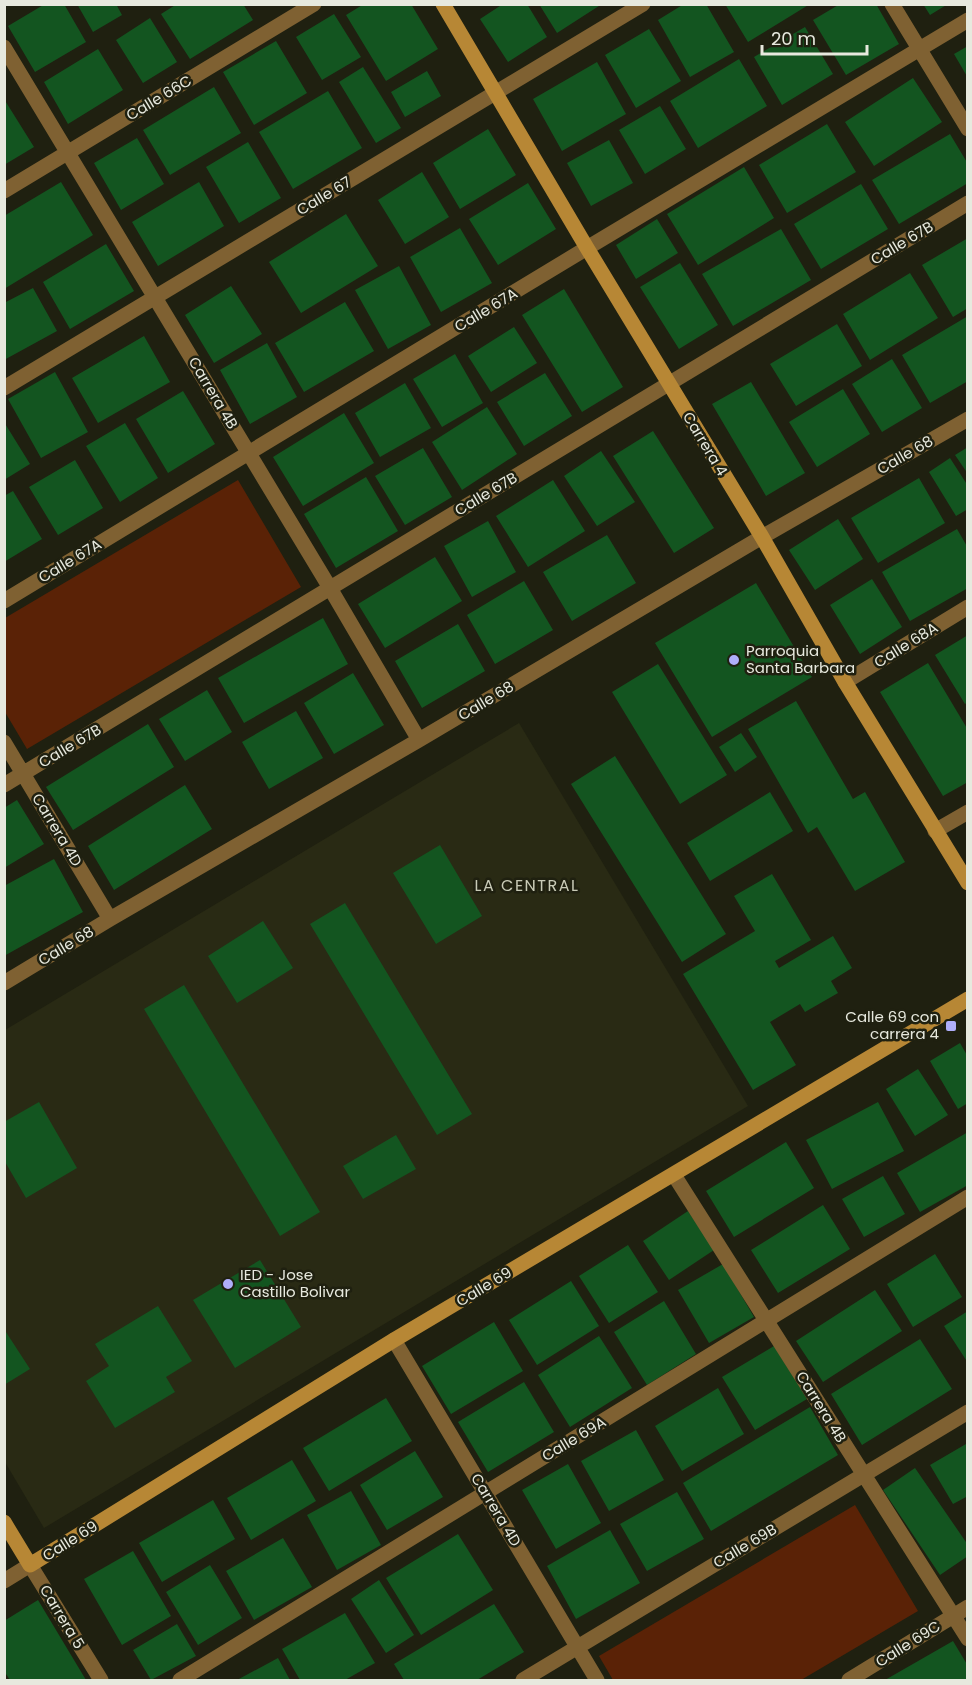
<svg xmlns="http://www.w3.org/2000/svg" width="972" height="1685" viewBox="0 0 972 1685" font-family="Poppins,sans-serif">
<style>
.built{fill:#292a14}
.green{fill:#5a2206}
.building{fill:#135520}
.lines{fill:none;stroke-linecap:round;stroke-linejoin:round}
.street{stroke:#7f6132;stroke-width:15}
.secondary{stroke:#b78735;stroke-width:15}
.poi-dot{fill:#afaefa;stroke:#1f2010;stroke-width:2}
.labels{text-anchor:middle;stroke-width:5;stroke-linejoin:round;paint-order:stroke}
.street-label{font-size:15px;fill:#e7e9de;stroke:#1f2010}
.poi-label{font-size:15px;fill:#e7e9de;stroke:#1f2010;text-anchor:start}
.neighbourhood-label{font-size:16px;letter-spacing:1.5px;fill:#c9cbb7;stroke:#1f2010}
</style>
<rect width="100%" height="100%" fill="#1f2010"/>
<path class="built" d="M519,723L748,1106L44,1528L5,1462V1030Z"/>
<path class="green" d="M238,480L301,587L27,749L5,712V618Z
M855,1505L918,1611L801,1680H613L599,1656Z"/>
<path class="building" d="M45,4H64L86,42L35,72L8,26Z
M77,4H116L122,15L93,32Z
M177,4H243L253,20L190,59L161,14Z
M364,4H411L438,49L386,81L346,15Z
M503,4H527L547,37L508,62L480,19Z
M539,4H602L557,33Z
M684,4H706L734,52L690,77L658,20Z
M725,4H810L748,42Z
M840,4H876L899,44L846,75L813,20Z
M923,4H948L930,15Z
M334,14L361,57L322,80L296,37Z
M150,18L177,62L143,83L116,40Z
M805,27L833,74L782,105L754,57Z
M649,29L681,81L636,108L605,55Z
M276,41L307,93L254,125L223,72Z
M968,46V78L954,54Z
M98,49L123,90L68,124L44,82Z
M739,59L767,106L698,148L670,101Z
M597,62L626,114L562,151L533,99Z
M363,67L401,128L376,143L339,82Z
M427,71L441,96L405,117L391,92Z
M913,78L942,122L874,166L845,122Z
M214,87L241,133L170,175L143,130Z
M328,91L362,148L293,189L259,132Z
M4,99L34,147L4,165Z
M660,106L686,149L645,174L619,130Z
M827,124L856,172L787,213L759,165Z
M488,129L516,175L460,209L433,163Z
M950,134L968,164V183L899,224L872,180Z
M137,138L164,184L121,210L94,163Z
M609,140L633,183L591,206L567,163Z
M248,142L281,198L239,223L206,167Z
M744,167L774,218L698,265L667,214Z
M422,172L449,217L405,244L378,200Z
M61,182L93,235L4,289V216Z
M199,182L224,226L158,266L132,222Z
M528,183L556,229L498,265L469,219Z
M861,184L888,229L821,269L794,224Z
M346,214L378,266L301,313L269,262Z
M657,219L678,253L636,279L616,245Z
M460,228L492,283L441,312L410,257Z
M781,229L811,280L733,326L702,274Z
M968,238V308L953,317L922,265Z
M106,244L134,291L70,329L43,282Z
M680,263L718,325L679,349L640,287Z
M399,266L431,325L388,349L355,290Z
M910,273L938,318L870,360L843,314Z
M231,286L262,334L214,363L185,315Z
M33,288L57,331L4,360V303Z
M564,289L623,387L582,412L522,315Z
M345,302L374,351L304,392L275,343Z
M968,316V381L930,403L902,355Z
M837,324L862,366L796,406L770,364Z
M514,327L537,363L491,392L468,356Z
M144,336L170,382L98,423L72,378Z
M267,343L297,397L250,424L220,370Z
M455,354L483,403L442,427L413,379Z
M892,359L922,408L882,432L852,384Z
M55,372L88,432L41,458L8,399Z
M545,373L572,416L524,446L497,402Z
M751,382L805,473L766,496L712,404Z
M405,383L431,428L380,457L355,413Z
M843,389L870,434L817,467L789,422Z
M183,391L215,444L168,473L136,419Z
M487,407L517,454L462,490L432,442Z
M344,413L374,463L303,506L273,457Z
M4,422L30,464L4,480Z
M125,423L158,478L120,502L86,446Z
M653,431L714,528L674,553L613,456Z
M968,447V474L955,455Z
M423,448L452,497L405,525L375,476Z
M601,451L635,502L597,526L564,476Z
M950,458L968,486V509L956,516L929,472Z
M75,460L103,508L58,535L29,487Z
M366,477L398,531L336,568L304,514Z
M919,478L945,523L878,563L851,518Z
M553,480L585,531L528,567L496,516Z
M13,491L42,539L4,562V496Z
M838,519L863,559L815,590L789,550Z
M488,521L516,572L472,597L444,546Z
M957,529L968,548V588L910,621L882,572Z
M607,535L636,583L572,621L543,572Z
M435,557L462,601L385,648L358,604Z
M872,579L902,627L860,654L830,605Z
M524,581L553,630L495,664L467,615Z
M756,583L812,677L712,737L655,643Z
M323,618L348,664L244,723L218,678Z
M458,624L485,671L422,708L395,661Z
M968,635V702L965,704L935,655Z
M928,663L968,730V782L943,796L880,692Z
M658,664L727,775L680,804L612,692Z
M353,673L384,725L334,754L304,703Z
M207,690L232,732L185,761L159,719Z
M796,701L853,799L865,792L905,862L855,891L817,827L808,833L748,729Z
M296,711L323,758L269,789L242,742Z
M148,724L174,767L73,830L46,787Z
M741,733L757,757L735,772L719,747Z
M615,756L726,934L682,962L571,784Z
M185,785L212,829L114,890L88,846Z
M770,792L793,831L710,881L687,843Z
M17,800L44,844L4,868V808Z
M440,845L482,916L436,944L393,873Z
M54,859L83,912L4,956V886Z
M772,874L811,940L775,961L779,968L833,936L852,968L831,981L838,993L805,1012L800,1004L770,1022L796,1065L753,1090L683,974L755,931L734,896Z
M345,903L472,1114L437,1135L310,924Z
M263,921L293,968L237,1003L208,956Z
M184,985L320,1212L280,1236L144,1009Z
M960,1043L968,1057V1103L958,1109L930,1061Z
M918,1069L948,1115L915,1136L886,1089Z
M39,1102L77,1168L26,1198L4,1160V1122Z
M878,1102L904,1151L832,1189L806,1140Z
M968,1132V1185L920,1212L897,1173Z
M396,1135L416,1169L363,1199L343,1166Z
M786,1142L814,1188L734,1237L706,1191Z
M883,1176L905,1214L864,1237L842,1199Z
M823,1205L850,1249L778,1293L751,1250Z
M688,1211L714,1250L669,1280L643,1241Z
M628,1245L658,1292L609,1323L579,1276Z
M935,1254L962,1297L913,1327L887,1284Z
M260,1260L301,1327L235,1368L193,1300Z
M723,1264L754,1317L709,1343L678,1290Z
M571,1281L599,1326L537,1365L509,1320Z
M875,1290L902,1331L823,1382L796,1341Z
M664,1301L696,1354L647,1385L614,1332Z
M158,1306L192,1361L166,1377L175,1392L115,1428L86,1381L109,1366L95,1344Z
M968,1311V1363L944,1326Z
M494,1322L523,1371L451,1414L422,1366Z
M4,1329L30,1369L4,1385Z
M599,1336L632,1388L570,1427L538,1375Z
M920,1339L952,1389L862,1445L831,1394Z
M774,1346L807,1399L755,1430L722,1377Z
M524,1382L554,1432L488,1472L458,1422Z
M718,1388L744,1434L682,1471L655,1426Z
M386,1398L412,1441L329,1491L303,1448Z
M810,1407L838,1455L711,1531L683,1483Z
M636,1430L664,1480L609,1511L581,1461Z
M966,1444L968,1496L953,1504L930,1465Z
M415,1451L443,1497L387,1530L360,1485Z
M292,1460L316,1501L251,1540L227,1498Z
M568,1464L601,1523L556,1549L522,1490Z
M915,1468L968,1545V1556L940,1575L883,1490Z
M351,1491L381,1545L337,1570L307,1515Z
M677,1492L704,1539L647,1571L620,1524Z
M213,1500L235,1539L162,1582L139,1543Z
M610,1530L640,1583L576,1619L547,1566Z
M458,1534L493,1590L421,1635L386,1578Z
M283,1538L312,1587L254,1620L226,1571Z
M133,1551L171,1616L122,1645L84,1579Z
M210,1565L242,1618L198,1645L166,1592Z
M379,1580L414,1635L386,1653L351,1599Z
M38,1600L86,1680H10L4,1671V1621Z
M494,1604L524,1652L477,1680H404L394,1664Z
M345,1613L375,1663L345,1680H300L282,1649Z
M177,1624L196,1656L151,1680L133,1650Z
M953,1641L968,1666V1680H885Z
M278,1658L290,1680H237Z"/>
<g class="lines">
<path class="street" d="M892,4L968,129
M4,47L330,588L419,740
M4,191L314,4
M4,388L643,4
M4,601L587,248L968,20
M845,682L968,607
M4,742L110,919
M4,785L968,203
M935,831L968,812
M4,983L110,919L419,740L762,537L968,419
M674,1175L968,1639
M394,1340L597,1680
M4,1581L30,1565L101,1680
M180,1680L968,1197
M523,1680L968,1412
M849,1680L968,1607"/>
<path class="secondary" d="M443,4L587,248L762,537L845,682L968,883
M4,1522L30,1565L394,1340L968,999"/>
</g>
<g class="poi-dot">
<circle cx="734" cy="660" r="6"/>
<rect x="945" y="1020" width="12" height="12" rx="3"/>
<circle cx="228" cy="1284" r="6"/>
</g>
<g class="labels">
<g class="street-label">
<text transform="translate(159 98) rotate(-31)" y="5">Calle 66C</text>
<text transform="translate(324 196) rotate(-31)" y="5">Calle 67</text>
<text transform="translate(902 243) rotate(-31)" y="5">Calle 67B</text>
<text transform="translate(486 310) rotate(-31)" y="5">Calle 67A</text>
<text transform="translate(213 393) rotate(59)" y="5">Carrera 4B</text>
<text transform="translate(705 444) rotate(59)" y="5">Carrera 4</text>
<text transform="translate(905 455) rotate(-30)" y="5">Calle 68</text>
<text transform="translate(486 494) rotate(-31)" y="5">Calle 67B</text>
<text transform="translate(70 561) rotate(-31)" y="5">Calle 67A</text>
<text transform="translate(906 645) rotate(-32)" y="5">Calle 68A</text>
<text transform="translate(486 701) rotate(-31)" y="5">Calle 68</text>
<text transform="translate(70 746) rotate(-31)" y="5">Calle 67B</text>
<text transform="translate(57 830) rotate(59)" y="5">Carrera 4D</text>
<text transform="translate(66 946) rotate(-31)" y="5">Calle 68</text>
<text transform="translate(484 1287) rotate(-31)" y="5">Calle 69</text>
<text transform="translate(821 1407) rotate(58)" y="5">Carrera 4B</text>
<text transform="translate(574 1439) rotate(-31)" y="5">Calle 69A</text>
<text transform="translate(496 1510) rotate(59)" y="5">Carrera 4D</text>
<text transform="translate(70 1541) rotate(-32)" y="5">Calle 69</text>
<text transform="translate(745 1546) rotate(-31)" y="5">Calle 69B</text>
<text transform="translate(62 1617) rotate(59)" y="5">Carrera 5</text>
<text transform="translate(908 1644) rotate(-32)" y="5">Calle 69C</text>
</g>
<g class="poi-label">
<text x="746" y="656">Parroquia<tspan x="746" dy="17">Santa Barbara</tspan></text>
<text x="939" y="1022" text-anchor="end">Calle 69 con<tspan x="939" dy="17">carrera 4</tspan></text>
<text x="240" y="1280">IED - Jose<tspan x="240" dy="17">Castillo Bolivar</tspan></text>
</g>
<g class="neighbourhood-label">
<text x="527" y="891">LA CENTRAL</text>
</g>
</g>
<rect width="972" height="1685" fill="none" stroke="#e7e9de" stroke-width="12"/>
<path d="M762 45v9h105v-9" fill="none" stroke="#e7e9de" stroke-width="3"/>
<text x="771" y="45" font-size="18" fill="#e7e9de" stroke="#1f2010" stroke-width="4.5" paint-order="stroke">20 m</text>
</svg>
